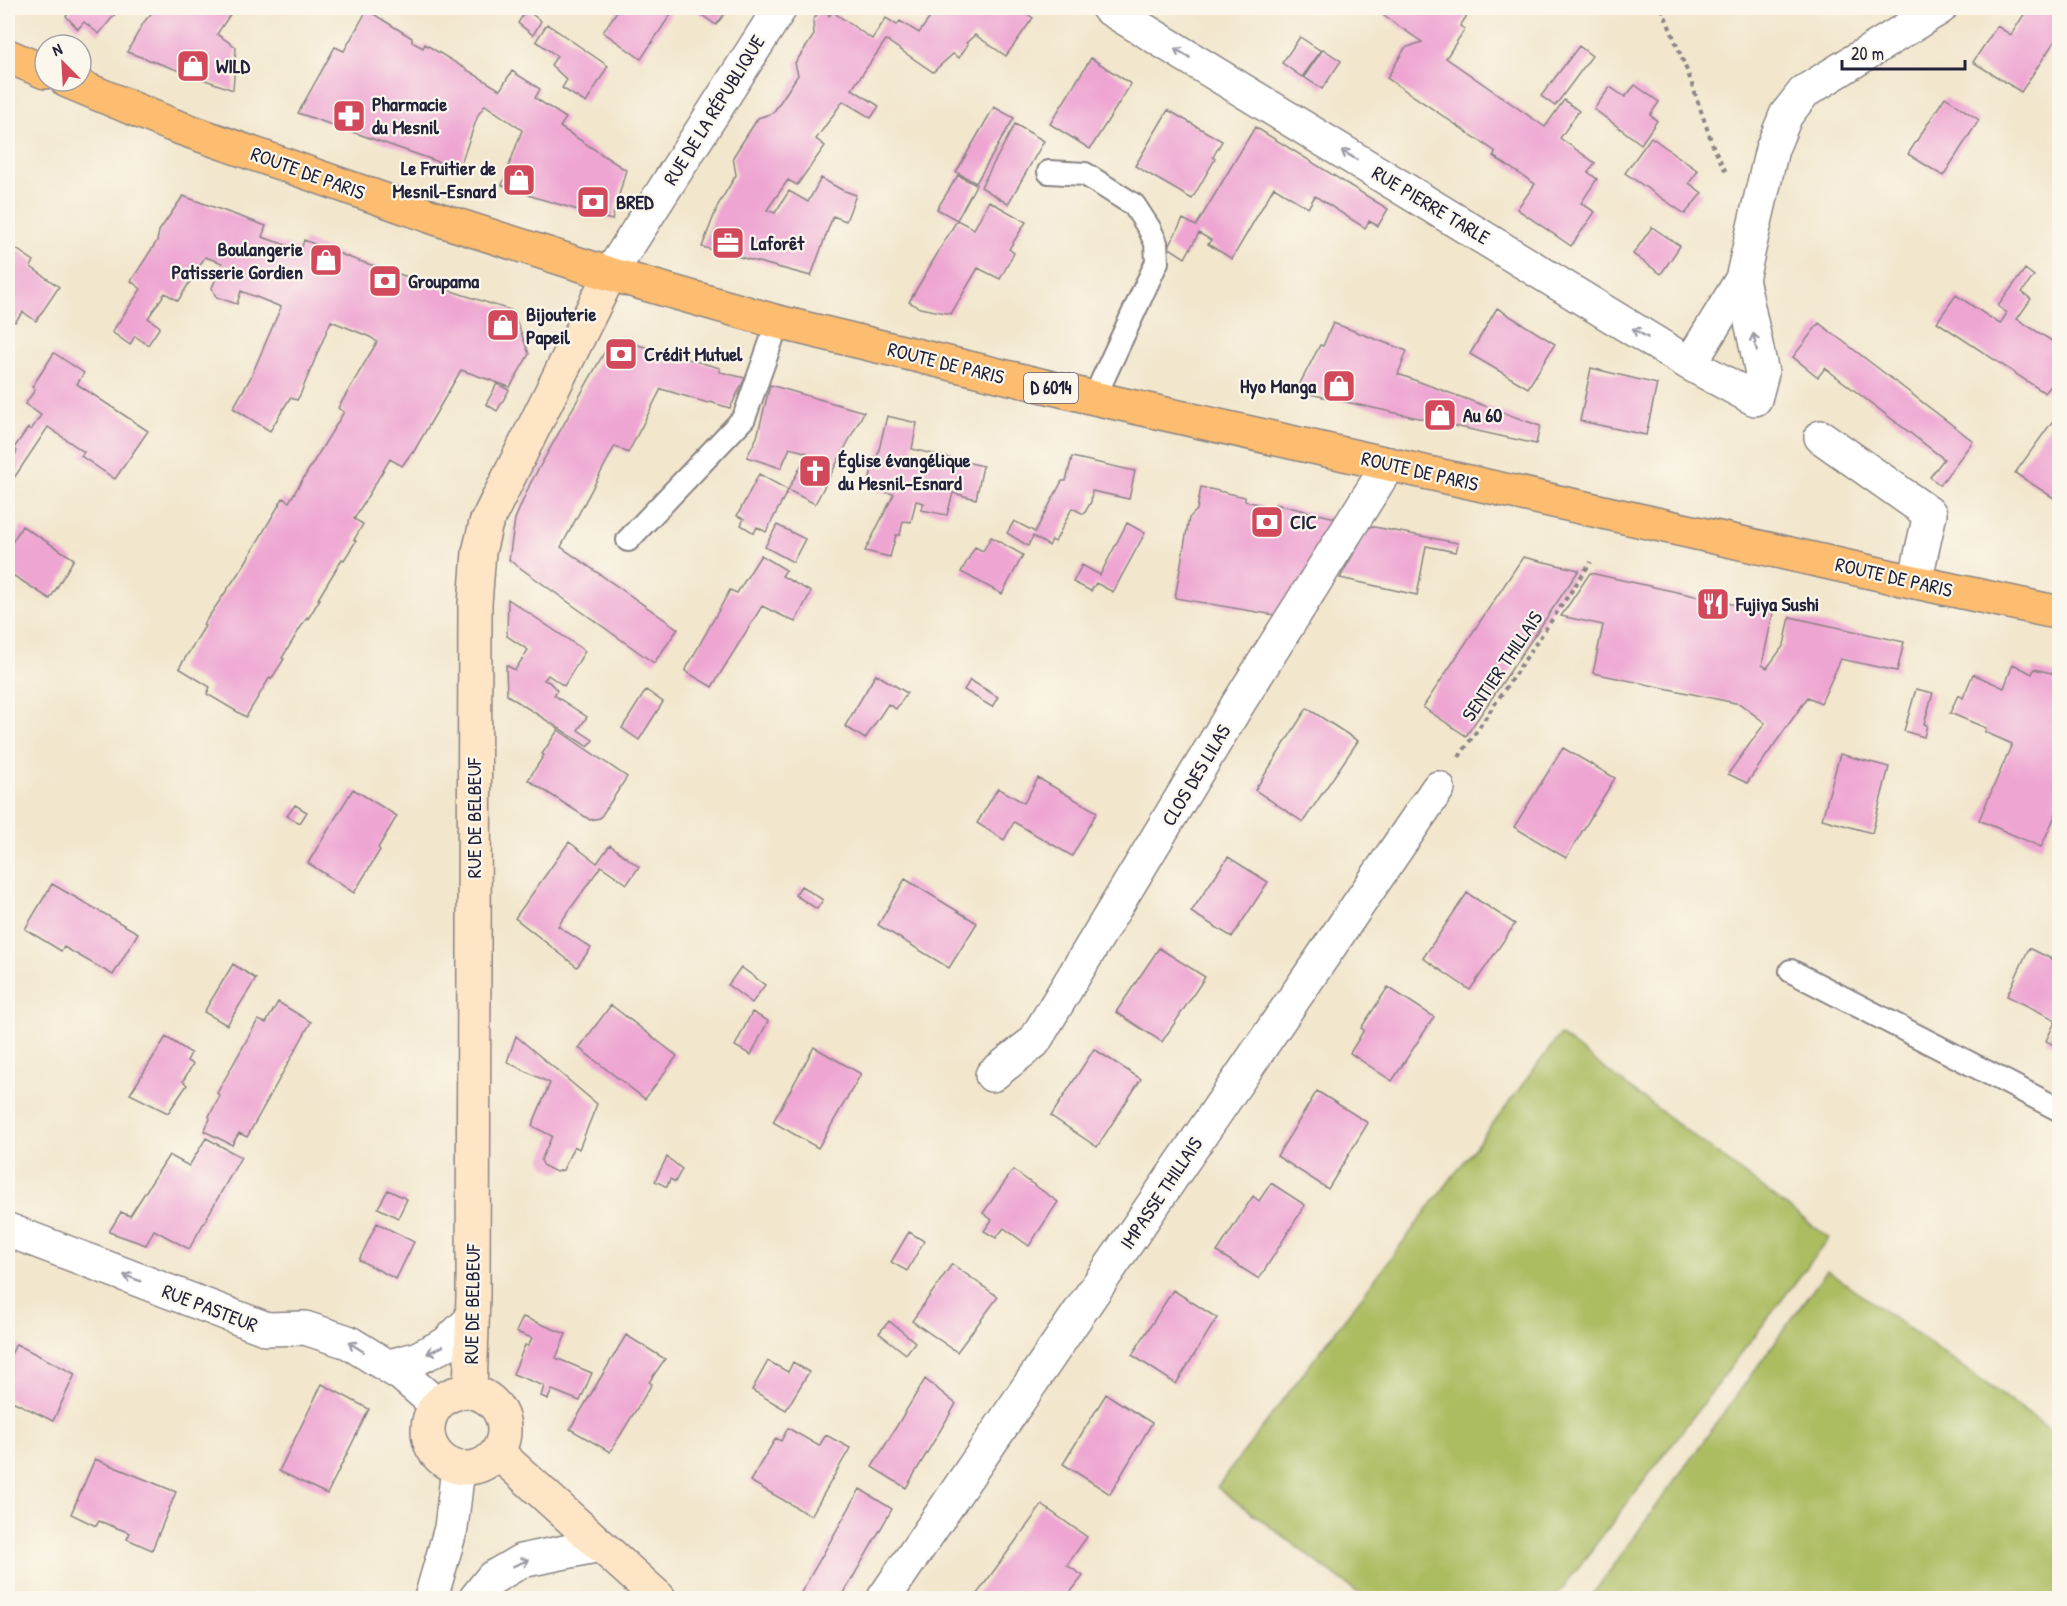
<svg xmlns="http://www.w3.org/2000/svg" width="2067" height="1606" viewBox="0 0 2067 1606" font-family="'Patrick Hand',sans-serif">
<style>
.green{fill:#acbc60;stroke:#676f4e;stroke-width:1.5}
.building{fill:#eea5d2}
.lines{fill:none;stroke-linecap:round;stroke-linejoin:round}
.lane-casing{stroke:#8a8484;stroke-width:26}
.street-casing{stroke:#8a8484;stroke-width:36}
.secondary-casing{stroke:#8a8484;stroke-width:36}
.primary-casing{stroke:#8a8484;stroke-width:36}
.path{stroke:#8a8484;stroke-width:4;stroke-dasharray:4.5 4.5;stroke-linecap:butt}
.lane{stroke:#fff;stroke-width:22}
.street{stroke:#fff;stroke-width:33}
.secondary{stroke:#fee5c5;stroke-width:33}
.primary{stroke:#fcbd6f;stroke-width:33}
.oneway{stroke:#9c9ca7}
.labels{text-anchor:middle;stroke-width:4.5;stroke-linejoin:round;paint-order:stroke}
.shield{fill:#fbf7ec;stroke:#636270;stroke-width:1.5}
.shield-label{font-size:18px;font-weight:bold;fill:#22223b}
.poi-label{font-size:20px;font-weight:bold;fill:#22223b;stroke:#fbf7ec;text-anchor:start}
.street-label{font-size:20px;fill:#22223b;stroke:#fbf7ec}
</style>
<rect width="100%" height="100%" fill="#fbf7ec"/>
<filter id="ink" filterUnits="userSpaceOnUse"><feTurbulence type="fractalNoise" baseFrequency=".0167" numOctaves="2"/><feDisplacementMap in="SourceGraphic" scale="12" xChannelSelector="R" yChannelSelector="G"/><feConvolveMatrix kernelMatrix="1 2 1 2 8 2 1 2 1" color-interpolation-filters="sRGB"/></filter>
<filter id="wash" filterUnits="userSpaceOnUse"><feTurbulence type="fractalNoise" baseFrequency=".008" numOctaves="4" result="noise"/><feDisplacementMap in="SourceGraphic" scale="24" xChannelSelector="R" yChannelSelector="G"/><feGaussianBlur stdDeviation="1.35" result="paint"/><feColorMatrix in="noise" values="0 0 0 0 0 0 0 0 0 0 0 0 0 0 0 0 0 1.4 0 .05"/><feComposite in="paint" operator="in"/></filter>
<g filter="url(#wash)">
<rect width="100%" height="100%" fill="#f2e6cc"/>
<path class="green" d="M1560,1035L1829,1238L1555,1598H1365L1217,1487Z
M1827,1270L2059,1436V1598H1590Z"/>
<g id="blocks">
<path class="building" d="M74,8H120L99,34L84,22L78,29L66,16Z
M156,8H239L237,10H233L217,34L236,47L233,90L127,52L144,22Z
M619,8H662L671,14L641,59L603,32Z
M692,8H729L716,25Z
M822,8H826L829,16L833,12L872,39L886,18L897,25L900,21L919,33L937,8L951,16L957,8H1018L1033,18L1006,56L975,35L966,43L968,44L959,58L953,54L933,72L886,40L852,89L879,106L871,118L843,101L816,139L825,146L797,185L788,180L767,210L775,213L789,191L808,202L821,178L842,190L856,195L846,221L833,216L811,276L702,247L718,205L736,175L733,157L758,118L773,113L798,75L795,63L814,35L813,20Z
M1379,8H1472L1460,26L1465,29L1446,58L1545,127L1564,100L1579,111L1560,138L1595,163L1588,172L1597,179L1581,203L1595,212L1571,246L1517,209L1535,184L1493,156L1496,152L1387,78L1405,48L1422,42L1384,16L1385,12Z
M2028,8H2060V33L2021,92L1973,62L1997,26L2011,35Z
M367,10L412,38V42L423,48L425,44L500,90L512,71L540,89L535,98L566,118L560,127L626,170L612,220L534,197L502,185L522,130L485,105L478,115L459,169L298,113L335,47L344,51Z
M526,10L541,21L533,35L518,23Z
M547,24L608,66L586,103L562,88L567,80L551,65L557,56L536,41Z
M1300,37L1321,51L1302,77L1282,63Z
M1579,46L1592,56L1555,106L1541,96Z
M1323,49L1341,61L1322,89L1304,77Z
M1091,58L1131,84L1090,149L1050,124Z
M1635,85L1659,102L1650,115L1657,121L1641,144L1594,109L1610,87L1625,97Z
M1945,97L1979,120L1943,176L1908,154Z
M994,107L1014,118L976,183L956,172Z
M1168,110L1222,141L1213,157L1215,159L1192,199L1135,166Z
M1015,124L1044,141L1008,204L981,187Z
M1255,127L1388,209L1378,226L1369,221L1365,228L1315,196L1308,208L1274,187L1232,259L1208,244L1211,240L1199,233L1185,258L1168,247L1183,219L1196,226Z
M1651,137L1698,171L1689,183L1702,193L1685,214L1625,173Z
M958,175L976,185L957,220L937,209Z
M183,196L266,226L262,237L301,250L304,240L356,260L513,311L529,354L510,387L461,370L413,453L412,452L402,466L390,459L354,519L363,524L354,540L356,541L344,560L342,559L318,599H320L308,619L307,617L282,658L284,659L272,678L270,677L246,717L207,694L210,687L179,668L205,626L203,625L244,565L283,498L289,502L344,412L338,408L377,342L370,337L331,321L300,395L297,400L290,398L270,431L233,408L250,379L281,307L241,291L237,304L216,297L212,288L222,263L205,257L178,301L165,293L148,318L160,327L148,345L135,336L130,345L112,332L141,289L131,281L157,241L159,231Z
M989,201L1026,222L1009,249L1014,253L1000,279L978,268L951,314L920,308L909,302L957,220L974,229Z
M1652,227L1680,246L1661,274L1633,254Z
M9,244L34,261L31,267L59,287L36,321L23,312L15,322L8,317Z
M2025,269L2034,276L2022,292L2031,299L2017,319L2060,346V391L2051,386L2045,393L1937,322L1956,295L2000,324L2007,313L1998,306Z
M1497,308L1555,344L1528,388L1470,354Z
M1333,323L1407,351L1398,374L1540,426L1536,444L1296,391L1320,345L1323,346Z
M1819,323L1973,441L1940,485L1930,477L1944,459L1825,368L1818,377L1793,357Z
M624,341L720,368V372L745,378L730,408L710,402L708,403L661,389L628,453L615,446L561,547L678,629L654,663L509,560L515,519L530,484L608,346Z
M54,353L84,373L77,384L148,431L115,479L81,456L84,452L48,427L8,487V465L17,451L14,448L28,428L31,430L41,415L25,404L35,390L32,387Z
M1591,368L1657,384L1646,435L1580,421Z
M497,384L509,390L497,411L486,404Z
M770,385L864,412L815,504L788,490L808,453L790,448L781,468L747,457L757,437Z
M2060,411V502L2015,473Z
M887,416L917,423L912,449L983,466L976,499L953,493L947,515L921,510L924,503L916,501L911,522L903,521L900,535H896L890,557L865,551L894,494L868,489L874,457L877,458Z
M1072,457L1135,471L1129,499L1092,491L1091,502L1084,514L1072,508L1055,542L1052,540L1049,546L1033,536L1028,546L1007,533L1014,521L1035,532L1062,481H1066Z
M759,474L788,490L766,532L757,527L754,533L741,525L744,519L737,516Z
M1201,487L1245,497V501L1262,505L1259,514L1272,517L1275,504L1340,519L1281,616L1175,598L1189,518L1197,510Z
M1127,523L1145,533L1113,592L1096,583L1091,591L1073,582L1082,565L1100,575Z
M777,525L805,539L793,562L765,547Z
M22,526L74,559L50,599L8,572V549Z
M1369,526L1458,543L1456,552L1426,546L1417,595L1340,578Z
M991,537L1023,555L1002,594L961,572L975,547L983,551Z
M761,555L786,570L782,576L811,592L795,622L762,606L712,687L685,671L730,590L737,593Z
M1523,557L1579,570L1466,736L1423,707Z
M1590,573L1773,613L1762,665L1767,668L1784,645L1790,617L1904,642L1897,671L1841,659L1821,703L1808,697L1747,783L1728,774L1765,723L1740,704L1593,673L1603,625L1561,616Z
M508,599L585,651L564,686L548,675L544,680L549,682L557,690L554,695L587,717L578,730L593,740L588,747L507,695L506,665L515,670L528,650L507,636Z
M2013,664L2032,674L2034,669L2060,675V805L2041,847L1979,820L2012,744L1985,732L1986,728L1950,713L1958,695L1963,698L1973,674L2004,688Z
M876,674L907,693L896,709L888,704L865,739L845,726Z
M970,680L998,697L992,707L964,690Z
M1916,689L1933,693L1924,724L1927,725L1924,737L1904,731Z
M646,690L663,702L639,740L622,728Z
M1307,708L1358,741L1303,822L1255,790Z
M558,730L627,777L600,818L590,820L528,780L544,755L542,754Z
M1563,748L1615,778L1566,858L1514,827Z
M1840,754L1889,767L1872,833L1822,819Z
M1038,778L1097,812L1072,856L1014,822L1004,840L977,823L998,788L1024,803Z
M353,789L397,816L378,848L380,850L354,893L308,863Z
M295,805L307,812L300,823L287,816Z
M569,842L597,863L610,845L639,867L627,884L601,866L558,926L591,948L577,967L515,918Z
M1228,857L1268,882L1232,937L1191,912Z
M905,879L977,923L949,968L878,925Z
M52,884L138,933L113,975L64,947L61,951L25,929Z
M801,886L823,900L817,909L795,895Z
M1467,893L1515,924L1470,990L1423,958Z
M1159,948L1205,977L1162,1042L1116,1012Z
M2029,948L2060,963V1048L2046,1041L2056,1020L2007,996Z
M233,964L256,979L227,1025L204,1012Z
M741,967L765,985L752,1003L728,985Z
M1388,987L1434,1017L1392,1081L1350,1053L1364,1030L1361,1028Z
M278,1002L311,1022L247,1137L239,1133L232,1145L204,1131L210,1119L209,1116L220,1096L217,1093L258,1020L266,1023Z
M611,1005L677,1056L645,1099L579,1048Z
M752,1012L768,1021L751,1055L735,1046Z
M516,1036L597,1104L579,1149L574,1146L563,1170L556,1172L544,1166L541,1160L552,1136L532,1126L550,1083L507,1062Z
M166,1037L191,1053L187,1061L193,1064L183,1081L187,1085L168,1113L130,1094Z
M814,1047L861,1074L818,1148L773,1122Z
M1094,1049L1141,1079L1097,1147L1051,1116Z
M1317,1091L1368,1123L1328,1189L1277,1156Z
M206,1138L241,1157L189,1249L154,1230L146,1245L109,1232L121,1212L130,1216L169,1155L189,1166Z
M667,1157L682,1169L675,1182L670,1179L667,1187L655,1181Z
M1013,1170L1058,1202L1029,1246L1004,1228L996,1238L984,1231L992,1220L983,1213Z
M1271,1183L1305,1205L1259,1279L1217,1252L1253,1196L1259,1201Z
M388,1190L407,1199L398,1218L378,1208Z
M377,1223L414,1242L396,1279L359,1260Z
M909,1232L924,1241L907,1271L891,1262Z
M952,1264L998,1297L957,1352L912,1321Z
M1173,1290L1217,1318L1176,1384L1132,1355Z
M523,1317L566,1334L556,1358L592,1373L580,1401L552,1390L548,1399L541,1396L544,1386L513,1374L525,1345L528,1346L532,1338L516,1332Z
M889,1321L915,1342L906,1354L879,1333Z
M626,1335L665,1359L649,1382L652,1384L610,1452L570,1429Z
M16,1344L75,1374L53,1421L8,1399V1361Z
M768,1361L788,1372L793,1362L809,1372L786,1410L752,1390Z
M925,1379L956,1404L906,1488L872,1467Z
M322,1384L369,1409L327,1494L279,1471Z
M1106,1394L1152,1423L1110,1494L1063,1464Z
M788,1428L819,1446L826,1435L850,1448L811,1516L750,1481L776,1438L781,1441Z
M95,1459L176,1492L152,1550L127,1539L130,1533L99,1521L96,1526L71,1514Z
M860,1489L892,1509L841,1598H798Z
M1042,1505L1087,1537L1067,1565L1083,1576L1066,1598H1029L1021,1593L1018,1598H974Z"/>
</g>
</g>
<g filter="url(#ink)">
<use href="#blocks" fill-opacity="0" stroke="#8a8484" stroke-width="1.5"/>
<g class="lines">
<g class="lane-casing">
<path id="lane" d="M1049,172L1085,174L1134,205L1149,228L1156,243L1157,262L1094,398
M628,540L744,418L778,322
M1791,971L2060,1110"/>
</g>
<g class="street-casing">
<path id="street" d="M1108,8L1690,364L1755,399L1762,373L1742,279
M610,274L780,8
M1690,364L1742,279L1772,149L1786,115L1804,92L1940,8
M1821,437L1930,514L1915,582
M992,1075L1034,1042L1238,704L1389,464
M8,1230L267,1329L305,1328L348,1342L402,1375L437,1405
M390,1366L416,1359L446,1344L472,1319
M431,1598L451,1528L458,1468
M476,1598L492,1578L521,1561L600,1545
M884,1598L1438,788"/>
</g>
<g class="secondary-casing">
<path id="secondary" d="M428 1430a38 38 0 1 1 76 0a38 38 0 1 1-76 0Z
M470,1392L473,1295L475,604L479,552L486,523L610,274
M497,1452L659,1598"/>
</g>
<g class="primary-casing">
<path id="primary" d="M8,56L45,72
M67,81L172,125L441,220L610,274L778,322L1094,398L1915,582L2060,613"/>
</g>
<path class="path" d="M1662,8L1689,76L1713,146L1727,174
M1459,757L1591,562"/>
<use href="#lane" class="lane"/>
<use href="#street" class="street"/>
<use href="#secondary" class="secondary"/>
<use href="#primary" class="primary"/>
</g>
<defs><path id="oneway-shaft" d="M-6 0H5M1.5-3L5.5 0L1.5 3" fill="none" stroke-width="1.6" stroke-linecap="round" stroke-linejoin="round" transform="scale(1.5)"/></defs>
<g class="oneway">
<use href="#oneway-shaft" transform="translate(1182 53) rotate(-149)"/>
<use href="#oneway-shaft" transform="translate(1349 155) rotate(-149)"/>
<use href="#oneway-shaft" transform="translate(1640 333) rotate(-149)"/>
<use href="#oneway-shaft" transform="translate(1755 342) rotate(-102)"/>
<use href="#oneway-shaft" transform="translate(132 1278) rotate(-159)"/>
<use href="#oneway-shaft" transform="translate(356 1347) rotate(-148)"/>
<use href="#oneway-shaft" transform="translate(435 1350) rotate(155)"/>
<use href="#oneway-shaft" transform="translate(521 1563) rotate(-22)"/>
</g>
</g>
<defs>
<g id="shop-square" transform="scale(1.725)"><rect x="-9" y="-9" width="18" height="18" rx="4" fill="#d1495b" stroke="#fbf7ec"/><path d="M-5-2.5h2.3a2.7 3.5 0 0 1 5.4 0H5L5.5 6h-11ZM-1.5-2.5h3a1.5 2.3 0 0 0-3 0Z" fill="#fff"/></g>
<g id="pharmacy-square" transform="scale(1.725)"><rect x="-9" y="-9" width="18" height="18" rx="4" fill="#d1495b" stroke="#fbf7ec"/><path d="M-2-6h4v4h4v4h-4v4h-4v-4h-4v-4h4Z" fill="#fff"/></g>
<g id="bank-square" transform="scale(1.725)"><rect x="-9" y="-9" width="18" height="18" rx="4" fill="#d1495b" stroke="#fbf7ec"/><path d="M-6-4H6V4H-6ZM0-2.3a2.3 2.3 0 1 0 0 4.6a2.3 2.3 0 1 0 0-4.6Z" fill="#fff"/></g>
<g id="office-square" transform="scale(1.725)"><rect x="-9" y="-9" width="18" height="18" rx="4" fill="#d1495b" stroke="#fbf7ec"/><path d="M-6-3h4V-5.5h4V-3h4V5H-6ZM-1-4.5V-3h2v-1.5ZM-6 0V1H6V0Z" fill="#fff"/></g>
<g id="church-square" transform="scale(1.725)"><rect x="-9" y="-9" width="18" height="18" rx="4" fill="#d1495b" stroke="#fbf7ec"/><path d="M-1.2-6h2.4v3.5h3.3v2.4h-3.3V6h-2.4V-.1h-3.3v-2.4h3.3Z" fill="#fff"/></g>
<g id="restaurant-square" transform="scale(1.725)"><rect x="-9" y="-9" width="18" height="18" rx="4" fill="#d1495b" stroke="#fbf7ec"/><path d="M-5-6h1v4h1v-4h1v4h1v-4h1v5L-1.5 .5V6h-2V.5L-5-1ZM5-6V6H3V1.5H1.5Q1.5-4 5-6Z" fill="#fff"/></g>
</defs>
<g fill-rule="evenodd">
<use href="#shop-square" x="193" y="66"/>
<use href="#pharmacy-square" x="349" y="116"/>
<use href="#shop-square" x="519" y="180"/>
<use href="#bank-square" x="593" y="202"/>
<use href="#office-square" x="728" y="243"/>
<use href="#shop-square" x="326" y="260"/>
<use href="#bank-square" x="385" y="281"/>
<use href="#shop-square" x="503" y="325"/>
<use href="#bank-square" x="621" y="354"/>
<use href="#shop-square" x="1339" y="386"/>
<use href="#shop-square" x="1440" y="415"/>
<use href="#church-square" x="815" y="471"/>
<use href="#bank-square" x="1267" y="522"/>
<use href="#restaurant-square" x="1713" y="604"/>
</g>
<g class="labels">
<rect class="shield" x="1024" y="373" width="54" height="30" rx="4.5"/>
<g class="shield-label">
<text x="1051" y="394">D 6014</text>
</g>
<g class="poi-label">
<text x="216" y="73">WILD</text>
<text x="372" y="111">Pharmacie<tspan x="372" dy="23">du Mesnil</tspan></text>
<text x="496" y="175" text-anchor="end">Le Fruitier de<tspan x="496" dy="23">Mesnil-Esnard</tspan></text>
<text x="616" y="209">BRED</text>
<text x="751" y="250">Laforêt</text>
<text x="303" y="256" text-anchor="end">Boulangerie<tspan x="303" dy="23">Patisserie Gordien</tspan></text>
<text x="408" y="288">Groupama</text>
<text x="526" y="321">Bijouterie<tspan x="526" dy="23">Papeil</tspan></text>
<text x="644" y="361">Crédit Mutuel</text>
<text x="1316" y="393" text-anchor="end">Hyo Manga</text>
<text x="1463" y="422">Au 60</text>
<text x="838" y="467">Église évangélique<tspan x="838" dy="23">du Mesnil-Esnard</tspan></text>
<text x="1290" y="529">CIC</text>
<text x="1736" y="611">Fujiya Sushi</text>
</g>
<g class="street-label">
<text transform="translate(714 110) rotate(-58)" y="7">RUE DE LA RÉPUBLIQUE</text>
<text transform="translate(308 173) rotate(20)" y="7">ROUTE DE PARIS</text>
<text transform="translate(1431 205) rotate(31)" y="7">RUE PIERRE TARLE</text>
<text transform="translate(946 363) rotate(14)" y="7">ROUTE DE PARIS</text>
<text transform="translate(1420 471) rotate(13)" y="7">ROUTE DE PARIS</text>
<text transform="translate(1894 577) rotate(13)" y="7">ROUTE DE PARIS</text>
<text transform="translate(1502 666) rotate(-56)" y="7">SENTIER THILLAIS</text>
<text transform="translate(1196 775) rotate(-59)" y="7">CLOS DES LILAS</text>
<text transform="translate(474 818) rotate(-90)" y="7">RUE DE BELBEUF</text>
<text transform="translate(1161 1193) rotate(-56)" y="7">IMPASSE THILLAIS</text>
<text transform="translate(472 1304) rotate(-89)" y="7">RUE DE BELBEUF</text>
<text transform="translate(210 1308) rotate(21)" y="7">RUE PASTEUR</text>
</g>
</g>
<rect width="2067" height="1606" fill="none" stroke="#fbf7ec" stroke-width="30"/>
<g transform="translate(63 63) rotate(336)"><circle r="28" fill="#fbf7ec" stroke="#a4a2a5" stroke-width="1.5"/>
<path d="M0-4.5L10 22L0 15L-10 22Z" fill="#d1495b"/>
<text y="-9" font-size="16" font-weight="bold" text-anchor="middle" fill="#22223b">N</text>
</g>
<path d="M1842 60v9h123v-9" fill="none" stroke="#22223b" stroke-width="3"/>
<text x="1851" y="60" font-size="18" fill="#22223b" stroke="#fbf7ec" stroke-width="4.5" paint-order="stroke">20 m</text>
</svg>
